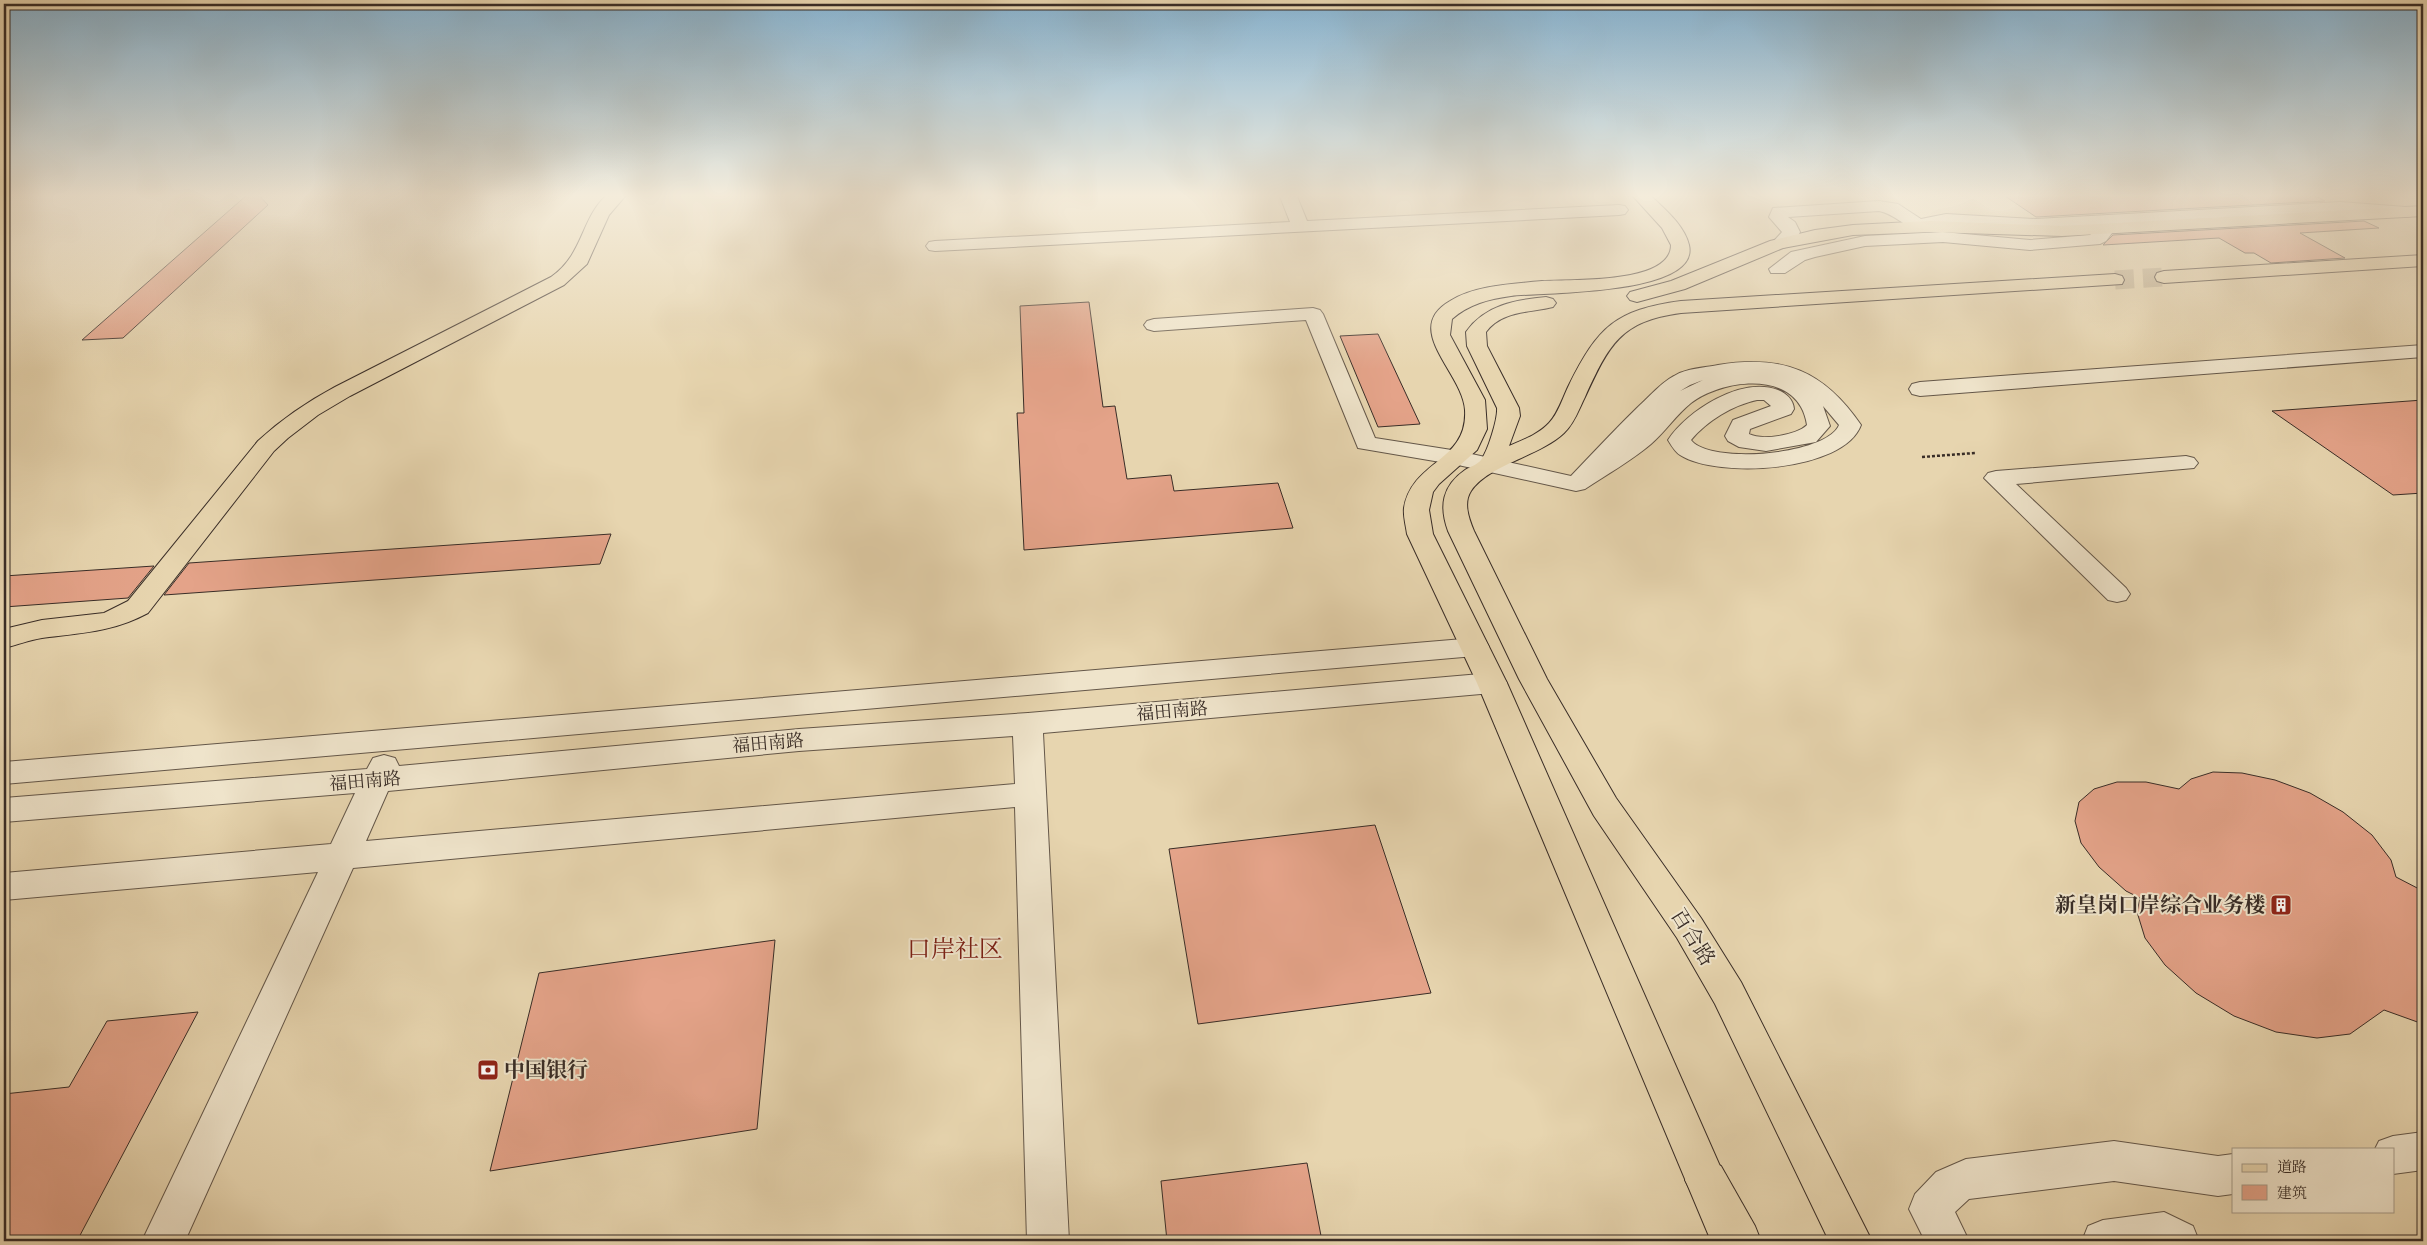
<svg xmlns="http://www.w3.org/2000/svg" width="2427" height="1245" viewBox="0 0 2427 1245" font-family="'IM FELL Double Pica','Noto Serif SC',serif">
<style>
.building{fill:#e4a389;stroke:#392d27}
.lines{fill:none;stroke-linecap:round;stroke-linejoin:round}
.major-tunnel{stroke:#c4b394;stroke-width:19;stroke-dasharray:19 9;stroke-linecap:butt}
.minor-casing{stroke:#645749;stroke-width:2}
.major-casing{stroke:#392d27;stroke-width:2}
.highway-casing{stroke:#392d27;stroke-width:2}
.path{stroke:#392d27;stroke-width:2.5;stroke-dasharray:3 2;stroke-linecap:butt}
.minor{fill:#efe4cb;fill-rule:evenodd}
.major{fill:#e7d5af;fill-rule:evenodd}
.highway{fill:#e7d5af;fill-rule:evenodd}
.labels{text-anchor:middle;stroke-width:4;stroke-linejoin:round;paint-order:stroke}
.street-label{font-size:18px;fill:#392d27;stroke:#efe4cb}
.near-poi-label{font-size:21px;font-weight:bold;fill:#392d27;stroke:#efe4cb;text-anchor:end}
.near-street-label{font-size:21px;fill:#392d27;stroke:#efe4cb}
.near-quarter-label{font-size:24px;fill:#7a1f14;stroke:#efe4cb}
</style>
<rect width="100%" height="100%" fill="#e7d5af"/>
<filter id="stains"><feTurbulence type="fractalNoise" baseFrequency=".004" numOctaves="4"/><feColorMatrix values="0 0 0 0 .2 0 0 0 0 .09 0 0 0 0 .02 0 0 0 .5 -.17"/></filter>
<radialGradient id="worn" r=".72"><stop offset=".6" stop-color="#630" stop-opacity="0"/><stop offset="1" stop-color="#630" stop-opacity=".3"/></radialGradient>
<path class="building" d="M248,194H258L268,205L123,338L82,340Z
M2002,194H2311L2325,201L2036,217Z
M2364,221L2379,228L2300,233L2345,258L2271,263L2254,253H2245L2219,238L2103,245L2113,235Z
M1089,302L1103,407L1115,406L1127,479L1171,475L1174,491L1278,483L1293,528L1024,550L1017,413H1024L1020,306Z
M1378,334L1420,424L1378,427L1340,336Z
M2423,400V493L2393,495L2272,411Z
M611,534L600,564L164,595L189,563Z
M154,566L128,598L4,607V576Z
M2213,772L2242,773L2275,780L2310,793L2343,812L2372,835L2391,860L2396,877L2423,891V1024L2384,1010L2350,1034L2317,1038L2276,1032L2234,1016L2196,993L2165,965L2145,938L2137,912L2140,898L2126,891L2099,867L2081,843L2075,821L2079,802L2094,789L2117,782H2146L2179,789L2191,779Z
M1375,825L1431,993L1198,1024L1169,849Z
M775,940L757,1129L490,1171L539,973Z
M198,1012L77,1241H4V1094L69,1087L107,1021Z
M1307,1163L1322,1241H1167L1161,1181Z"/>
<g class="lines">
<path class="major-tunnel" d="M2115,280L2164,277"/>
<g class="minor-casing">
<path id="minor" d="M1279,194H1296L1307,221L1619,205L1625,206L1628,210L1625,214L1619,215L935,251L929,250L926,246L929,242L935,241L1290,222Z
M1879,201L1898,204L1921,219L1946,214L2036,219L2340,202L2406,207L2412,208L2415,212L2412,216L2406,217L2340,212L2111,225L2115,229L2106,241L2100,244L2030,250L1943,242L1865,246L1815,257L1805,260L1785,273H1771L1769,269L1791,252L1865,236L1943,232L2030,240L2090,235L2099,226L2036,229L1946,224L1932,227L1922,232C1906,228 1895,214 1879,211L1788,217L1795,222L1800,232C1795,244 1787,250 1775,247L1772,243L1782,232L1769,217L1773,208Z
M1313,308L1320,310L1323,314L1375,438L1458,451L1571,476C1594,452 1616,428 1640,405C1651,395 1661,383 1674,376C1687,368 1704,368 1718,365C1783,354 1824,371 1861,425C1844,472 1717,479 1680,455C1675,452 1671,445 1668,440C1687,411 1741,376 1778,390C1787,394 1793,399 1794,409L1791,414L1750,429L1749,434C1762,441 1797,435 1807,425C1806,419 1804,412 1801,407C1781,371 1718,382 1691,403C1676,415 1665,432 1651,444C1631,461 1606,475 1585,489L1576,491L1458,465L1358,448L1306,320L1154,331L1147,329L1144,325L1147,321L1154,319ZM1703,380L1680,391L1690,385ZM1757,400H1764L1771,406L1733,420L1725,436L1728,441L1739,447L1766,451L1816,442L1830,426L1823,406L1839,425C1827,455 1710,465 1691,440C1707,421 1733,405 1757,400Z
M2423,345V357L1920,396L1912,394L1909,389L1912,384L1920,382Z
M2186,456L2194,458L2198,463L2194,468L2016,484L2126,588L2130,594L2126,600L2117,602L2108,600L1984,478L1988,473L1996,471Z
M1475,638L1485,640L1489,647L1485,654L1475,656L4,784V762Z
M1492,673L1502,676L1507,683L1502,690L1492,693L1043,733L1069,1241H1027L1015,807L353,868L185,1241H142L318,872L4,900V873L331,844L355,793L4,822V798L367,769L373,758L384,755L395,758L399,766L799,729L1028,713ZM1013,736L1015,784L366,841L388,791L799,751Z
M2423,1132V1170L2393,1174V1149H2375L2379,1141L2393,1136Z
M2114,1141L2218,1156L2233,1154V1194L2218,1196L2114,1181L1969,1199L1955,1212L1969,1241H1925L1909,1209L1915,1194L1936,1172L1966,1159Z
M2164,1212L2193,1226L2199,1241H2082L2088,1226L2103,1220Z"/>
</g>
<g class="major-casing">
<path id="major" d="M608,194H627L609,215L587,264L564,285L350,396L318,415L288,438L274,451L148,613C113,632 80,633 42,638C29,640 17,645 4,648V629L42,620L104,613L128,601L258,441C282,419 307,402 335,387L551,277C585,253 580,218 608,194Z
M1631,194H1649C1663,208 1684,224 1689,245C1701,296 1540,292 1511,296C1489,299 1469,304 1452,319L1450,335L1485,400L1487,429L1477,450L1439,484L1433,492L1429,510L1433,534L1507,683L1753,1241H1711L1477,683L1407,534C1406,526 1403,516 1404,508C1412,460 1468,462 1465,410C1463,373 1401,329 1450,301C1475,285 1513,284 1542,281C1569,279 1671,285 1671,245L1662,228Z
M2423,206V216L2062,236L1930,232L1853,235L1783,248L1685,289L1637,302L1630,300L1627,296L1630,292L1671,281L1770,241L1815,230L1853,225L1930,221L2062,226Z
M2423,255V266L2164,283L2157,281L2155,277L2157,273L2164,271Z
M2115,274L2122,276L2124,280L2122,284L1681,313C1620,321 1609,345 1585,397C1579,409 1574,424 1564,433C1540,456 1488,465 1471,491C1463,503 1469,519 1474,531L1547,679L1616,798L1701,918L1741,982L1872,1241H1829L1715,1004L1677,938L1594,816L1519,679L1448,531C1439,506 1442,486 1465,470C1470,467 1478,464 1481,460C1488,451 1498,418 1497,408L1467,346L1466,332C1485,305 1515,300 1546,297L1553,299L1556,303L1553,307C1530,313 1502,310 1486,332L1487,346L1519,408L1520,416L1509,446C1523,440 1539,434 1549,423C1558,414 1563,397 1569,385C1598,327 1615,310 1681,301Z"/>
</g>
<g class="highway-casing">
<path id="highway" d="M1706,1160L1721,1166L1755,1226L1761,1241H1717L1685,1180L1691,1166Z"/>
</g>
<path class="path" d="M1922,457L1975,453"/>
<use href="#minor" class="minor"/>
<use href="#major" class="major"/>
<use href="#highway" class="highway"/>
</g>
<linearGradient id="sky" x2="0" y2="1"><stop stop-color="#88b5d3"/><stop offset="0.53" stop-color="#f4ecdb"/><stop offset="1" stop-color="#f4ecdb" stop-opacity="0"/></linearGradient>
<rect width="2427" height="369" fill="url(#sky)"/>
<defs>
<g id="building-square" transform="scale(1.125)"><rect x="-9" y="-9" width="18" height="18" rx="4" fill="#8f2418" stroke="#efe4cb"/><path d="M-4-6H4V6H1V3H-1V6H-4ZM-2.5-4.3h1.7v1.8h-1.7ZM.8-4.3h1.7v1.8H.8ZM-2.5-1h1.7V.8h-1.7ZM.8-1h1.7V.8H.8Z" fill="#fff"/></g>
<g id="bank-square" transform="scale(1.125)"><rect x="-9" y="-9" width="18" height="18" rx="4" fill="#8f2418" stroke="#efe4cb"/><path d="M-6-4H6V4H-6ZM0-2.3a2.3 2.3 0 1 0 0 4.6a2.3 2.3 0 1 0 0-4.6Z" fill="#fff"/></g>
</defs>
<g fill-rule="evenodd">
<use href="#building-square" x="2281" y="905"/>
<use href="#bank-square" x="488" y="1070"/>
</g>
<g class="labels">
<g class="street-label">
<text transform="translate(1172 711) rotate(-5)" y="6">福田南路</text>
<text transform="translate(768 743) rotate(-5)" y="6">福田南路</text>
<text transform="translate(365 781) rotate(-5)" y="6">福田南路</text>
</g>
<g class="near-poi-label">
<text x="2265" y="912">新皇岗口岸综合业务楼</text>
<text x="504" y="1077" text-anchor="start">中国银行</text>
</g>
<g class="near-street-label">
<text transform="translate(1693 937) rotate(58)" y="7">百合路</text>
</g>
<g class="near-quarter-label">
<text x="955" y="957">口岸社区</text>
</g>
</g>
<rect width="2427" height="1245" fill="none" stroke="#e7d5af" stroke-width="20"/>
<rect x="5" y="5" width="2417" height="1235" fill="none" stroke="#392d27" stroke-width="2.5"/>
<rect x="10" y="10" width="2407" height="1225" fill="none" stroke="#392d27"/>
<rect x="2232" y="1148" width="162" height="65" fill="#efe4cb" stroke="#a69b89"/>
<rect x="2242" y="1164" width="25" height="8" fill="#e7d5af" stroke="#a69b89"/>
<text x="2277" y="1172" font-size="15" fill="#392d27">道路</text>
<rect x="2242" y="1185" width="25" height="15" fill="#e4a389" stroke="#a69b89"/>
<text x="2277" y="1198" font-size="15" fill="#392d27">建筑</text>
<rect width="100%" height="100%" filter="url(#stains)"/>
<rect width="100%" height="100%" fill="url(#worn)"/>
</svg>
